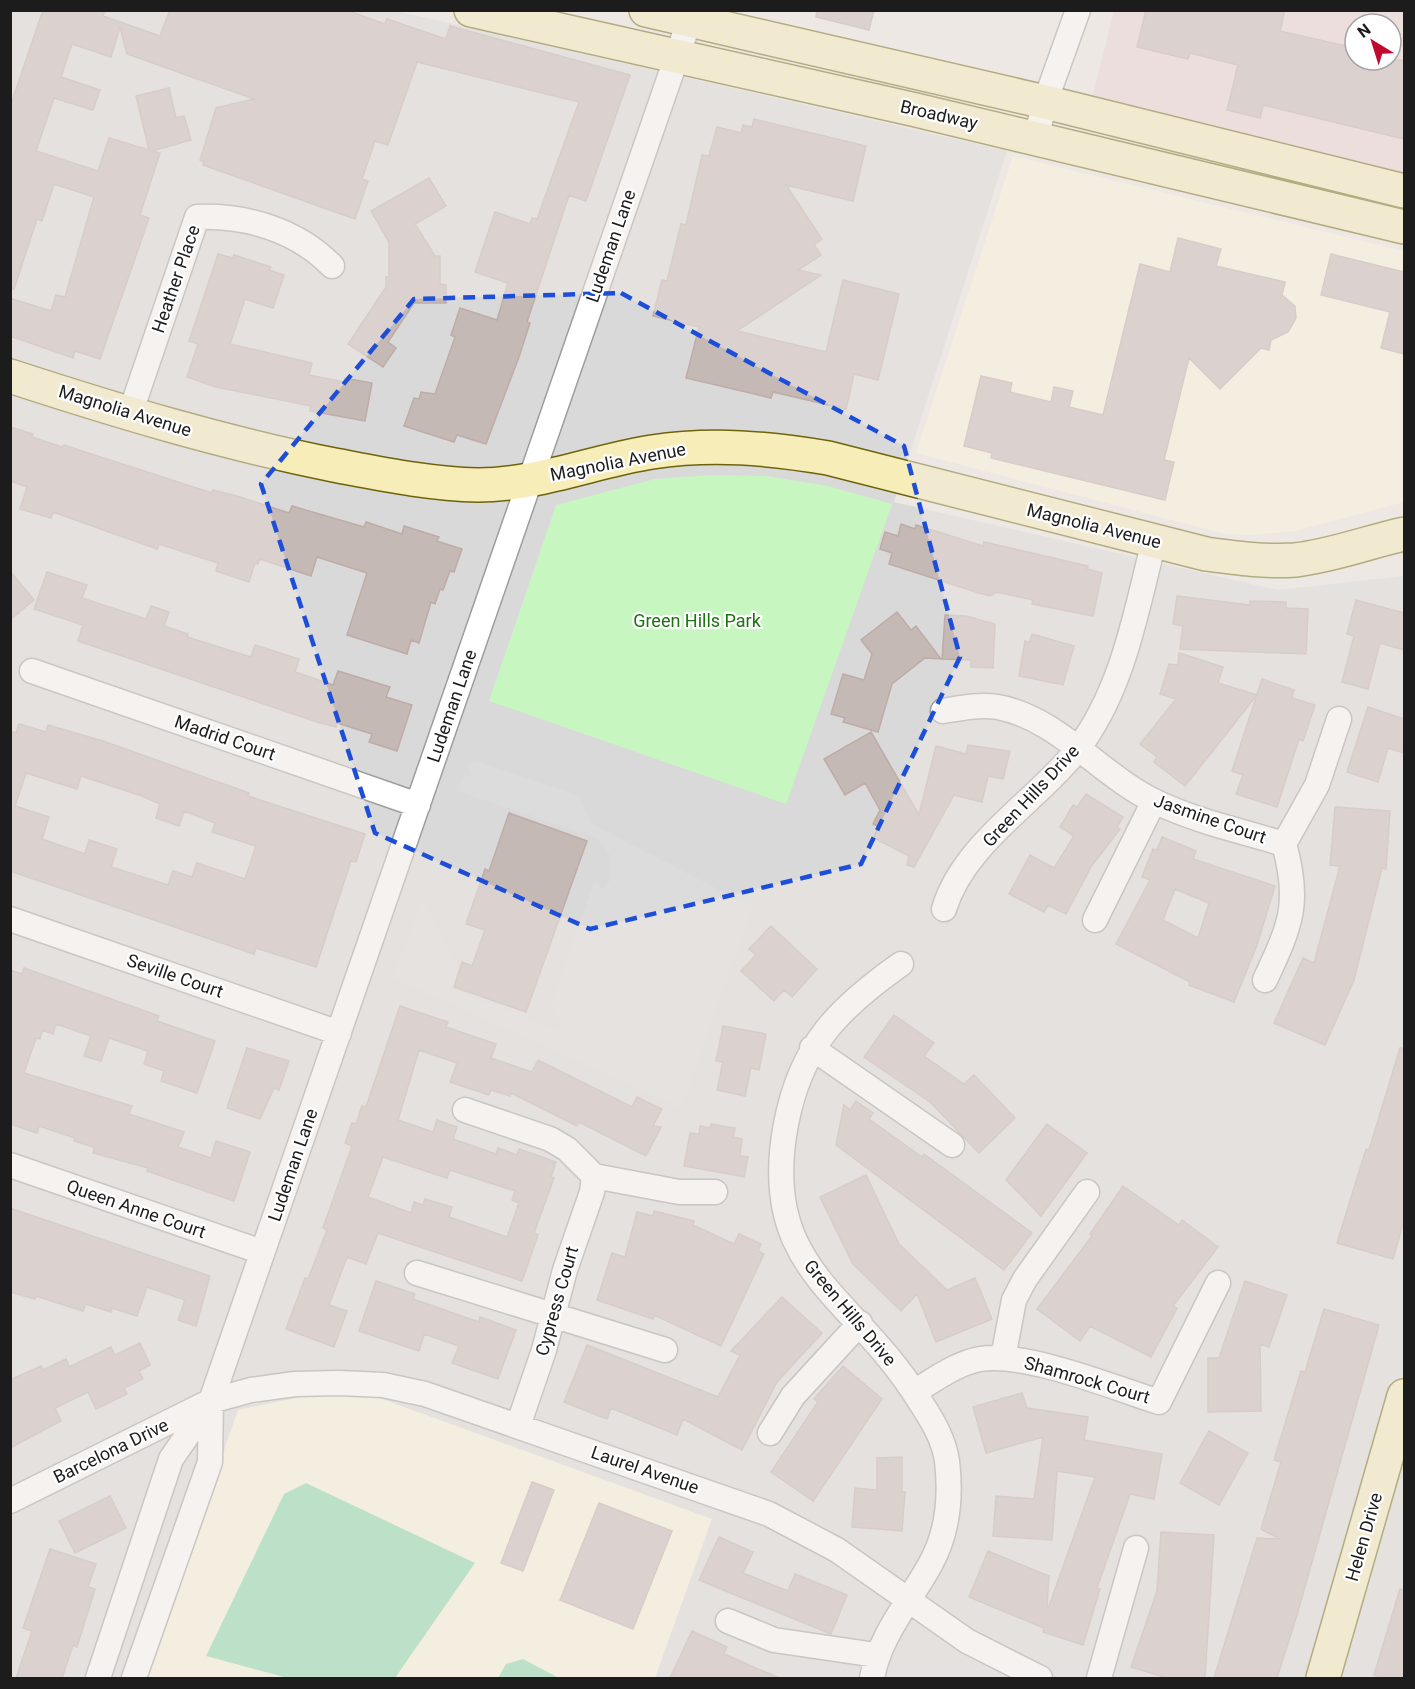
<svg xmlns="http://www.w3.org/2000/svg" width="1415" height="1689" viewBox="0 0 1415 1689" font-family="Roboto,sans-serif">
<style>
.residential{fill:#dad9da}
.commercial{fill:#eed2d7;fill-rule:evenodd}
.education{fill:#fdf7dc}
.park{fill:#c7f6c1}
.pitch{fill:#84d9a7}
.parking{fill:#dcdcdc}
.building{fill:#c5b9b6;stroke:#beaca6;stroke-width:1.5;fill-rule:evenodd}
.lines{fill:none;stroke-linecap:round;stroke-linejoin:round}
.street-casing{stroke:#9d9d9d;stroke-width:27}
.secondary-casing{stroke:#6d640a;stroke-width:36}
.street{stroke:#fff;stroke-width:24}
.secondary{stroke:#f6edb8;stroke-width:33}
.marked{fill:none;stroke:#1d4ed8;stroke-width:4.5;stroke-dasharray:12 8;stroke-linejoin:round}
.labels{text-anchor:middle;stroke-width:4.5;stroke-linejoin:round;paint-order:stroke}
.street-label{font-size:18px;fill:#1c1c1c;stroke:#fff}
.park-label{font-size:18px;fill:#1c7410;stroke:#fff}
</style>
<rect width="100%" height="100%" fill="#ede8e3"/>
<path class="residential" d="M11,11H396L1007,151L894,502L1278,590L1404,576V1678H11Z"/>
<path class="commercial" d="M1114,11H1404V189L1091,102ZM1355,24H1391V60H1355Z"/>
<path class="education" d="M1013,156L1404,251V502L1295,531L1250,535L1225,534L916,453Z
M349,1387L712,1519L655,1678H145L238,1410Z"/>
<path class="park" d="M710,475L766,476L828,486L892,504L786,804L489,701L556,505L655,479Z"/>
<path class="pitch" d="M306,1483L475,1563L395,1678H288L206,1656L284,1494Z
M523,1659L559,1678H498L506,1664Z"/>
<path class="parking" d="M474,761L579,795L591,824L753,907L681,1108L393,978L423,897L459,970L454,986L456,991L557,1030L561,1023L551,1007L593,884L597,883L603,890L611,879L610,856L601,841L595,837L458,791L464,776L472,775L467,765Z"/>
<path class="building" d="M43,10H105L103,16L160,36L170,10H346L385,24L387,19L446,39L450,26L630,75L586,201L569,195L527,322L530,323L519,357L486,444L457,435L454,442L404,426L414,398L419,399L421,392L435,394L455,337L451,335L460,308L497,320L508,283L475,272L495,212L530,224L532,218L537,219L579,102L417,62L388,145L375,141L362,179L368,181L355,219L203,165L204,162L200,160L216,108L254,99L127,54L120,27L111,57L72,44L61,77L100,90L93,110L54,98L36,151L98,171L109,138L149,150L136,96L169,88L176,118L184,116L191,140L152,151L160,153L140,215L149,218L100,359L75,351L73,358L10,336V298L51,311L56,295L65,297L94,197L54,184L42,221L37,219L14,289L10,288V107Z
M817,10H874L869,30L816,17Z
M1146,10H1285L1280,31L1355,48V60H1404V139L1263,105L1260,118L1227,110L1238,65L1190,53L1188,59L1137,47Z
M754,119L866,146L853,201L786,185L822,239L814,245L821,255L798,270L821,275L737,331L826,352L843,280L899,294L878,380L854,374L846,409L773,392L771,398L686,378L699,327L653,316L662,280L667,281L681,224L686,225L702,155L709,156L717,127L741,133L743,125L752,127Z
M429,178L446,206L415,224L435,256H440V284L446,285V303H414L388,342L396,348L383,367L348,344L386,287V277H389V242L371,211Z
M1178,238L1221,249L1216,266L1285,282L1282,295L1295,306L1296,318L1288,332L1271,340L1269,350L1261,348L1220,389L1189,358L1164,460L1174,462L1165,500L991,458L992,453L964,446L981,376L1012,383L1010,392L1051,402L1054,387L1073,391L1069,407L1103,415L1140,264L1170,272Z
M218,254L233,258L234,255L271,267L269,270L284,275L273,308L245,299L230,344L312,363L309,375L344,382L345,378L372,383L365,421L310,411L311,406L216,387L187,377L198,344L189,341Z
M1331,254L1404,272V354L1381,348L1390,312L1321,295Z
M10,427L33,434L32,437L62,447L64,445L212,493L213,490L237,496L289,513L292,506L364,527L366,522L402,534L404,526L439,537L437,541L462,549L454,572L450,571L443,590L440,589L435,604L431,602L419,643L411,640L407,654L347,635L367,573L317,557L311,576L260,559L258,564L255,563L249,582L216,571L218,563L159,544L157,549L53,512L51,518L20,509L27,487L10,481Z
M901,524L915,529L916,525L983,546L984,542L1088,566L1087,569L1102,573L1093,616L1032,604L1033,600L997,592L990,596L979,593L889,564L892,553L880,549L885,532L898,536Z
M10,571L34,600L10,620Z
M47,572L87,585L82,598L146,619L151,606L169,612L164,626L188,634L187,637L251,657L255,645L299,659L295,672L333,685L338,671L390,687L386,697L412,705L397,751L369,742L372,734L337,723L336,727L317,722L78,641L83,625L34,609Z
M1177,596L1250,605V601L1286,602V608L1308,609L1306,654L1180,649L1183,626L1173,624Z
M1356,600L1404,613V650L1380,643L1368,689L1342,682L1354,636L1347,634Z
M897,612L911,630L916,626L941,659L925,658L892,684L878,732L843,722L845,718L831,714L843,674L864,680L872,654L861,640Z
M945,615L966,616L995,624L993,668L971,667V660L942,659Z
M1032,634L1074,646L1063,685L1019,676L1025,641L1030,642Z
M1179,653L1223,667L1218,683L1257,695L1185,786L1154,762L1157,757L1140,744L1176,699L1160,694L1169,664L1178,665Z
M1262,679L1294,690L1292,698L1315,705L1303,741L1299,739L1277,807L1236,794L1243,775L1232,771Z
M1368,707L1404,719V753L1388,748L1378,782L1347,772Z
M19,724L46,732L48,725L103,741L249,793L248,796L365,834L356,862L351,861L316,967L256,948L254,954L10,871V731L16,733ZM26,773L77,789L81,776L142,796L160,804L156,818L179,826L184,811L215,823L212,832L256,846L245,879L197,863L192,877L173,871L168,885L111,867L117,849L89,840L85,854L42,839L49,817L15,806Z
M871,732L919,815L936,746L966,754L968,745L1010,751L1003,779L988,776L982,802L954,795L914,867L907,865L909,856L874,838L879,827L873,824L880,810L865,783L845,795L824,759Z
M1086,794L1123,817L1117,827L1120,829L1091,867L1066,914L1048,905L1044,912L1009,894L1030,855L1054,868L1074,836L1060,827L1073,805L1077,807Z
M1335,807L1390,811L1386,869L1382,868L1354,980L1325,1045L1274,1023L1303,958L1314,963L1340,866L1330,865Z
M509,813L587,841L526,1012L454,987L462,962L472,966L485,930L466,924L485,869L489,871Z
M1162,837L1196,851L1193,859L1275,886L1257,945L1234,1002L1189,985L1190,982L1116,944L1150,880L1142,877L1153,849L1157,850ZM1175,889L1209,903L1198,938L1163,920Z
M771,926L817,969L792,997L784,990L774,1001L741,971L756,955L749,949Z
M24,968L159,1016L157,1021L215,1041L197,1093L161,1081L164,1071L144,1064L148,1051L109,1038L101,1061L84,1056L91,1036L56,1024L53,1034L42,1030L40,1039L36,1038L24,1073L132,1106L129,1114L184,1132L178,1147L211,1158L216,1141L250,1152L234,1201L147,1171L148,1168L93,1153L94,1147L74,1141L75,1138L39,1126L37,1133L10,1124V970L22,974Z
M400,1006L448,1022L446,1027L496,1044L491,1058L532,1072L538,1060L632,1107L637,1097L662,1109L653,1126L661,1127L646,1156L579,1122L577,1126L511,1093L510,1096L491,1090L489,1095L450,1082L457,1063L419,1050L398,1120L433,1132L437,1120L457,1127L453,1139L496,1154L498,1148L517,1155L519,1149L556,1162L551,1177L554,1178L534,1233L538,1235L522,1281L378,1233L366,1264L347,1257L329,1305L347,1311L334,1347L286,1329L305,1278L308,1279L327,1230L323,1228L352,1146L345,1143L352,1123L356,1124L362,1106L366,1107ZM383,1157L447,1178L450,1170L515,1191L512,1200L519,1203L507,1237L449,1217L452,1207L425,1199L423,1205L414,1202L411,1213L368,1197Z
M894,1015L934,1043L924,1056L964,1084L974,1075L1015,1118L979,1153L930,1102L864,1057Z
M723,1026L766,1034L759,1070L751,1068L745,1096L717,1090L723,1062L716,1061Z
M247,1048L289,1061L279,1090L274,1088L260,1119L227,1108Z
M1400,1048H1404V1221L1393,1259L1337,1243L1366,1149L1369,1150Z
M856,1101L873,1113L869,1119L922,1157L924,1154L1032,1233L1004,1270L836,1145L844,1105L850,1110Z
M711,1124L735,1128L733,1137L742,1139L740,1156L748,1157L744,1177L684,1166L690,1133L699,1134L700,1126L710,1128Z
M1047,1124L1087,1153L1041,1216L1006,1180Z
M866,1175L899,1244L947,1290L975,1278L992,1319L936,1342L917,1294L901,1311L853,1264L820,1197Z
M1123,1186L1179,1225L1182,1220L1218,1247L1173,1306L1177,1308L1151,1357L1090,1326L1080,1341L1037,1309L1092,1236L1090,1234Z
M10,1208L210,1276L196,1326L178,1320L185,1300L147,1287L137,1316L112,1308L111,1312L86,1304L83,1311L36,1296L35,1299L10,1292Z
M654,1211L694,1221L693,1225L734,1244L739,1234L761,1244L758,1251L764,1254L721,1346L654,1315L653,1319L597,1300L612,1253L625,1257L637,1212L653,1216Z
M376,1281L415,1294L413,1299L479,1322L480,1317L516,1330L498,1379L452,1363L459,1346L424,1334L419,1351L359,1331Z
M1245,1281L1287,1295L1269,1347L1260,1344L1261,1411L1208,1412V1358H1219Z
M782,1297L822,1333L777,1382L742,1450L683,1419L677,1435L611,1408L607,1419L564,1402L587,1345L718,1397L740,1355L731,1351Z
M1324,1309L1379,1325L1297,1615L1277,1678H1214L1257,1538L1280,1539L1261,1529L1281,1462L1274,1460L1301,1371L1305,1372Z
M140,1343L150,1365L139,1371L143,1379L124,1388L127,1394L96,1409L88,1392L55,1408L61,1421L10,1448V1380L41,1366L43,1370L66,1359L69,1367L111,1347L115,1355Z
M843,1366L882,1399L813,1501L771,1472L818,1402L814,1399Z
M1022,1393L1027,1408L1088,1417L1084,1440L1162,1454L1154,1499L1130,1494L1097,1588L1100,1589L1083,1645L1043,1632L1044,1628L969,1597L988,1551L1049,1576L1047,1606H1049L1095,1477L1057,1471L1052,1540L993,1536L996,1496L1034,1499L1043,1437L986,1453L973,1407Z
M1209,1431L1248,1453L1219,1505L1180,1483Z
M902,1457V1492H905L902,1531L852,1527L855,1488L877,1490V1458Z
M532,1482L554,1490L523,1571L501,1563Z
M110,1496L126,1528L75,1553L59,1521Z
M599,1503L672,1531L633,1629L560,1600Z
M1161,1532L1214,1535L1205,1678H1167L1131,1667L1157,1591Z
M719,1537L753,1552L743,1573L788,1591L795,1574L847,1595L831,1634L699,1580Z
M50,1549L96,1564L88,1587L95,1589L77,1647L73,1645L62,1678H16L32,1631L23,1628Z
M1400,1589L1404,1590V1678H1385L1374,1675Z
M692,1631L727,1647L724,1654L779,1678H670Z"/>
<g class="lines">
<g class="street-casing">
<path id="street" d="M1036,138L1045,102L1078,10
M130,414L197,217C246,215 297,230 332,266
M32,671L418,805
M943,711C961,708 980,704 998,707C1059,719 1099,774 1154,801C1195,821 1241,831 1284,844
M944,909C964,843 1036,802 1077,750C1123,690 1136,612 1154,541
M10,919L339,1033
M1095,920L1154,801
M1265,980C1290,926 1301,904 1284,844L1317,785L1339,719
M812,1048L952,1145
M465,1110L550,1139L567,1149L594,1176L679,1192H715
M10,1165L262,1252
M417,1273L665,1350
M1003,1358L1014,1300L1025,1279L1087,1192
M914,1392C934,1380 957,1363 980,1359C1027,1352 1112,1387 1159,1402L1218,1283
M518,1426L544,1350L565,1270L592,1192L594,1176
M770,1433L793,1396L860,1323
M10,1501L211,1401L251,1390L295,1384L339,1383L383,1385L425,1394L769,1514L837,1550L967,1641L1040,1678
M728,1621L774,1640L876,1655
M98,1678L171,1459L211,1401L693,10
M134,1678L210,1462L211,1401
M872,1678C880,1634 910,1602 931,1563C948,1532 951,1495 947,1461C944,1439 931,1418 919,1400C854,1294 758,1271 786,1124C801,1046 837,1009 901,964
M1099,1678L1136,1548"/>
</g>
<g class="secondary-casing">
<path id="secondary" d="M471,10L916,110L1404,227
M646,10L1045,102L1404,191
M10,376C117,411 224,443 334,465C382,474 430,484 478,485C538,485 594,461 652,452C712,443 769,448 828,458L1206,554C1236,558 1265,562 1295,560C1332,556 1368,542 1404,534
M1323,1678L1404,1396"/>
</g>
<use href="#street" class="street"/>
<use href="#secondary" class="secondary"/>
</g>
<path d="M0 0H1415V1689H0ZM621,293L904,446L960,657L861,864L590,929L375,833L261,484L414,299Z" fill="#ede8e3" fill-opacity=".55" fill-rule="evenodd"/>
<path class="marked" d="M621,293L904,446L960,657L861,864L590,929L375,833L261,484L414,299Z"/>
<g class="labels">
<g class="street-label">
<text transform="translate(939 115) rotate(13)" y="6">Broadway</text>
<text transform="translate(611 246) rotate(-71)" y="6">Ludeman Lane</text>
<text transform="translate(176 279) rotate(-71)" y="6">Heather Place</text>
<text transform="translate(125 411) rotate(17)" y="6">Magnolia Avenue</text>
<text transform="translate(618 462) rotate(-11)" y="6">Magnolia Avenue</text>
<text transform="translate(1094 526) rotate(14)" y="6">Magnolia Avenue</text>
<text transform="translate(452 706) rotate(-71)" y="6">Ludeman Lane</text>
<text transform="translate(225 738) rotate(19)" y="6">Madrid Court</text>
<text transform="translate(1031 796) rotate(-47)" y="6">Green Hills Drive</text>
<text transform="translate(1210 819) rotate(19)" y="6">Jasmine Court</text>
<text transform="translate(175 976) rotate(19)" y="6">Seville Court</text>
<text transform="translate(293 1165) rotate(-71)" y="6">Ludeman Lane</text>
<text transform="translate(136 1209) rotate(19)" y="6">Queen Anne Court</text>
<text transform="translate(557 1301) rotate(-74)" y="6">Cypress Court</text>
<text transform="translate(850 1313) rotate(50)" y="6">Green Hills Drive</text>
<text transform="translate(1087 1380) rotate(16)" y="6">Shamrock Court</text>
<text transform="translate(111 1451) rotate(-26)" y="6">Barcelona Drive</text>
<text transform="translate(645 1470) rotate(19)" y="6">Laurel Avenue</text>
<text transform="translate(1364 1537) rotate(-74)" y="6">Helen Drive</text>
</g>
<g class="park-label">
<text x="697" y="627">Green Hills Park</text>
</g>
</g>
<rect width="1415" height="1689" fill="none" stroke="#1c1c1c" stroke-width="24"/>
<g transform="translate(1373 42) rotate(322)"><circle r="28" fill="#ffffff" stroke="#a4a4a4" stroke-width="1.5"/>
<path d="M0-4.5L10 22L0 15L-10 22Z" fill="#bf0a2e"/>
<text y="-9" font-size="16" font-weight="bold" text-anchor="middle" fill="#1c1c1c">N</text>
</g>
</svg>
